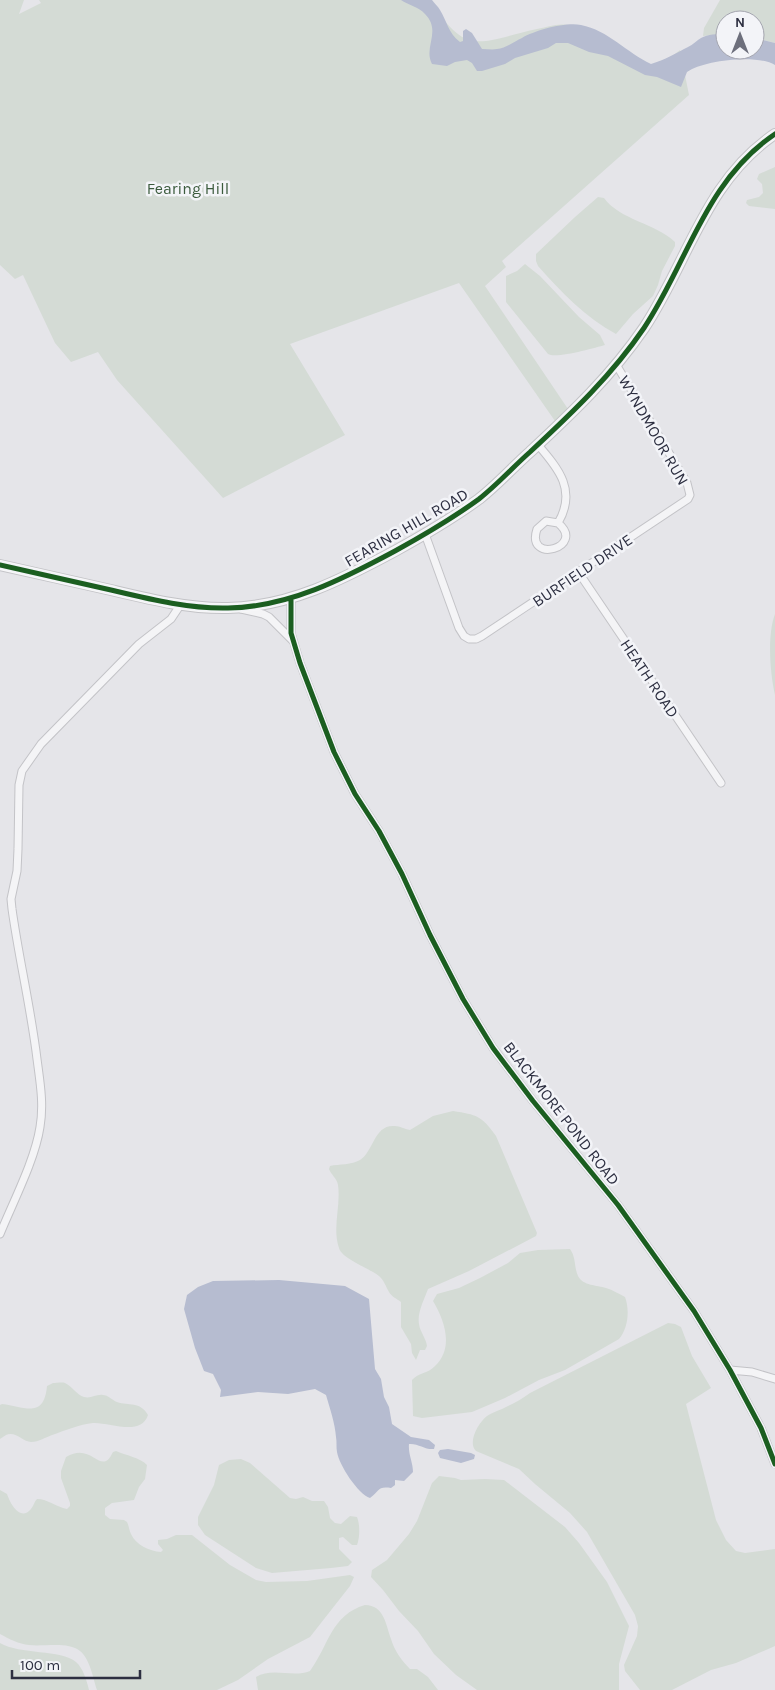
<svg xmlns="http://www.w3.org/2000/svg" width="775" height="1690" viewBox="0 0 775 1690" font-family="Karla,sans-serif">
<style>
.green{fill:#d4dbd5}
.water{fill:#b6bcd0}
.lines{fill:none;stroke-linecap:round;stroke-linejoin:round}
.street-casing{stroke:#c3c3c7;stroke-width:9}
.secondary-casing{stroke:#c3c3c7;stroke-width:12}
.street{stroke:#f4f4f6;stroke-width:7}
.secondary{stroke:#f7f7f8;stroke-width:10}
.cycleway-casing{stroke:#f3f4f8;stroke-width:8}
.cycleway{stroke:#1b5e20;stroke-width:5}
.labels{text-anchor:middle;stroke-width:5;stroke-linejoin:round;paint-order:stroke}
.park-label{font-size:16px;fill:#3b5b3d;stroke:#f3f4f8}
.street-label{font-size:16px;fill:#2d2f41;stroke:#f3f4f8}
</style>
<rect width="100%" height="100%" fill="#e5e5e9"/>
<path class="green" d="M0,0H24L19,14L41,3L39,0H430C467,58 478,42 537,29C548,27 560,22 571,26C585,31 607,46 622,54C633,60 646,63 658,67L680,50L689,95L502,261L506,267L485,286L568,409L555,421L459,283L290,344L345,435L223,498L117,380L98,352L71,362L55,343L23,275L15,279L0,265Z
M720,0H775V43L755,38V20H725V34L703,36L704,28Z
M775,167V209L749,206L746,203L747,200L759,197L763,193L762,184L757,179L759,174Z
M598,197L604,198C620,220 655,223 675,242V246L662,271L658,285L653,296L633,314L616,334C586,318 561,292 538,266L536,261V254L575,217Z
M525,264L540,276L579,317L600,335L605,345C594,348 556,359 548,354L506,302V276L517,271Z
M775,614V695C770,673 767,635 775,614Z
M453,1111C477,1115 481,1115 496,1136L537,1233L536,1236L469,1271L428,1289C424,1300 417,1313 419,1324C420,1332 426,1338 427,1346L425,1350H420L416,1360L412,1353L411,1344L401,1327V1302C397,1299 391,1296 389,1292C386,1287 384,1280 379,1276C369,1268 342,1259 339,1248C332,1228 341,1206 338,1185C337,1178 331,1175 329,1169L330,1166C339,1164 352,1165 360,1160C374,1151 374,1124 395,1126C400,1126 404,1129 410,1130L433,1116Z
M570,1249C576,1257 574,1267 578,1276C583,1286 597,1285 606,1288C613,1290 619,1294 625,1297C630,1310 628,1329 619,1339L565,1370L539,1380L505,1398L472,1412L422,1418L413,1416L412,1380C418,1373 429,1373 435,1366C454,1348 445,1321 433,1301L437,1294L459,1288L480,1278L508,1263L520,1253L538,1250Z
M668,1323L675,1324L681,1327L692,1356L711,1388L686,1404L716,1520L726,1540L736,1551L745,1553L775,1549V1646L736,1663L711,1670L672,1690H640L625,1671L624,1665L637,1636L638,1626L635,1615L587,1532L570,1513L535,1484L519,1469L476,1451C467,1442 479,1422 487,1416C491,1413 497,1411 502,1409C512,1404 521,1400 530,1393Z
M53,1383C56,1383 62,1382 65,1383C72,1386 77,1395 84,1397C91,1399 96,1394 103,1395C108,1395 112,1400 117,1402C129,1406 140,1401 148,1415C141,1437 109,1422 93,1423C80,1424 64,1431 52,1435C46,1437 39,1442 31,1442C23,1442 16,1431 6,1435C4,1436 2,1438 0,1439V1405L2,1404C25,1407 44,1419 47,1386Z
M116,1451C125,1455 141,1458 147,1465L145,1479L139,1487L134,1500L112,1503L105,1508V1515L110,1519L124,1520L127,1522C129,1526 129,1530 131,1534C136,1545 149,1551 161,1552L163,1550L158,1544V1540L167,1539L176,1535H192L230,1565L256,1580L266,1582L307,1581L350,1575L354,1577L350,1586L310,1637L268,1659L238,1680L217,1690H97C93,1678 90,1659 80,1651C68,1641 44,1647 29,1645C19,1644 9,1639 0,1634V1490L7,1494C10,1503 20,1522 31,1509C34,1505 34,1502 37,1499C48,1499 56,1507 67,1509L70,1506V1503L61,1478V1471L66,1457C88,1444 96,1465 106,1461C110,1459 111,1455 113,1452Z
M241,1459L250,1463L290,1498L296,1499L303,1497L312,1501H324L328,1507L330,1518L335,1523L341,1524L350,1516L357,1517C360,1524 360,1537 357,1545H352L343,1537L339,1538V1549L352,1562L348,1566L331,1568L272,1573L256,1568L205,1535L198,1525V1517L214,1485L219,1465L229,1460Z
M439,1476L455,1478L461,1480L485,1479L504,1480L565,1527L579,1543L607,1582L629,1626L619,1664V1690H477L456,1675L434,1654L418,1631L399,1611L383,1590L371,1577L372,1570L387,1560L409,1534L417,1521L432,1483Z
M365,1605C384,1605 386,1625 391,1639C394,1650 402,1661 410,1669H417L428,1677L438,1690H258L256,1677C272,1667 293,1678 310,1671C329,1645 331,1615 365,1605Z
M0,1643C20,1655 61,1649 76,1662C83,1668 87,1681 89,1690H0Z"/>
<path class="water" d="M401,0H432C434,3 438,6 440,10C447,21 448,33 460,42L463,41V31L466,29L472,33L482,49C487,49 493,50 497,49C506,48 515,41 522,38C536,30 565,22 581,25C608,30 627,53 651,64C665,60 676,53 688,47C693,45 697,40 701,38C708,34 717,34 725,34V50H755V38L775,43V65C757,54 704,60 687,72L681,87L657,77L645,75L608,56L589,52L568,43H556L548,48L515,58L505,64L482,71H477L472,63L467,60L455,62L447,66L432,64C423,47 442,31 425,14C419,7 408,5 401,0Z
M279,1280L345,1286L369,1299L375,1369L381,1379L384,1397L389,1407L392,1424L411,1437L429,1440L435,1445L434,1449C425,1450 418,1443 409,1444C408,1454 413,1462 413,1472L404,1481L395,1480V1485L391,1488C377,1486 380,1491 370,1498C358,1494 339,1465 337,1452C336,1447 337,1442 336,1437C335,1423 330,1409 326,1395L315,1389L288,1394L258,1392L220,1397L221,1390L213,1374L204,1371L195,1348L184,1309L187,1295L198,1287L213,1281Z
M448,1449L471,1453L475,1455L474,1459L461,1463L440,1458L438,1453L440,1450Z"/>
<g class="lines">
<g class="street-casing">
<path id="street" d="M538,445C559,469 577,491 558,523C587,547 525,565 537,529L546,521L558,523
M425,534L459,628L464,636L469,639H476L482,636L688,499L690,495L687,483L617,366
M579,573L721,783
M291,599V633L300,663L334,752L355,794L379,831L402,874L430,935L463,999L493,1048L533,1101L618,1205L694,1311L730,1370L761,1428L775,1464
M241,609L263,614L269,617L292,640
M0,1234C13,1202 35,1160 40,1127C44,1104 40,1082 37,1059C31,1009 19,959 12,909L11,899L17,871L18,849L19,785L22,771L41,744L139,644L171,619L181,604
M730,1370L752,1372L775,1379"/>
</g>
<g class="secondary-casing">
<path id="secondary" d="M0,565C37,573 74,582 111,590C149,599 189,609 228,608C289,607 343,579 395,551C424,535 453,518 479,499C497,485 513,467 530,452C572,413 612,375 644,328C688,262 705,181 775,134"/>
</g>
<use href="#street" class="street"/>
<use href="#secondary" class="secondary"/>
<g class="cycleway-casing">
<path id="cycleway" d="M0,565C37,573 74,582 111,590C149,599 189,609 228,608C289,607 343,579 395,551C424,535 453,518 479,499C497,485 513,467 530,452C572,413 612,375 644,328C688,262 705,181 775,134
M291,599V633L300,663L334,752L355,794L379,831L402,874L430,935L463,999L493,1048L533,1101L618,1205L694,1311L730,1370L761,1428L775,1464"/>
</g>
<use href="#cycleway" class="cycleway"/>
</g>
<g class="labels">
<g class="park-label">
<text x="188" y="194">Fearing Hill</text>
</g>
<g class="street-label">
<text transform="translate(654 430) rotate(60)" y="6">WYNDMOOR RUN</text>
<text transform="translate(406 527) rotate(-30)" y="6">FEARING HILL ROAD</text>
<text transform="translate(582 570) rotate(-34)" y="6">BURFIELD DRIVE</text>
<text transform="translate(650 678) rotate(56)" y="6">HEATH ROAD</text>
<text transform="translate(562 1113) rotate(52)" y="6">BLACKMORE POND ROAD</text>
</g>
</g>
<g transform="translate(740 35)"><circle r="24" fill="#f3f4f8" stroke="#a4a5af"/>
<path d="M0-4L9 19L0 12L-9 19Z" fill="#6d6f7c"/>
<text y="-8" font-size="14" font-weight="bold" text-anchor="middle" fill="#2d2f41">N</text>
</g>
<path d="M12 1670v8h128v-8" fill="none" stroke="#2d2f41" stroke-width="2.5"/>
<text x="20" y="1670" font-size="15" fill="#2d2f41" stroke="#f3f4f8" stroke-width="4" paint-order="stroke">100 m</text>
</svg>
